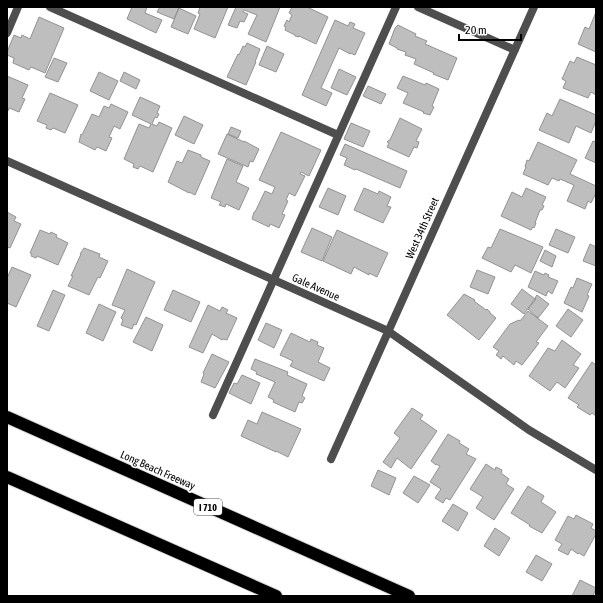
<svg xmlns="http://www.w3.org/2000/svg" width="603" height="603" viewBox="0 0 603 603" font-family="'Asap Condensed',sans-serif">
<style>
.building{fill:#bebebe;stroke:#929292}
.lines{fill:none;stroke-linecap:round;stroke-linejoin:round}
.motorway-casing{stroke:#dbdbdb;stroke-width:14}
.service{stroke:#4e4e4e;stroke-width:8}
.minor{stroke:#4e4e4e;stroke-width:8}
.motorway{stroke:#000;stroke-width:12}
.labels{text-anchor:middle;stroke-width:3.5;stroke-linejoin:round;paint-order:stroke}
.shield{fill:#fff;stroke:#4c4c4c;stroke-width:1}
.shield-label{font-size:10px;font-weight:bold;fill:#000}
.street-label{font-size:11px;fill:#000;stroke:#fff}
</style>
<rect width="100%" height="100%" fill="#fff"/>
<path class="building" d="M132,7H147L145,13L162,20L156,33L127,19Z
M160,7H179L174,19L157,12Z
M200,7H228L215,38L194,29L200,14L198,13Z
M236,7H280L266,42L248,34L257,15L244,10L243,12L248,14L244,22L240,21L237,28L228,25Z
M292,7H307L328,17L316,44L299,36V37L295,36V35L285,30L286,27L284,26L287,20L289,22L292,15L289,13Z
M179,8L196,16L188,34L171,27Z
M596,12V52L578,44L585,27L589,29Z
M39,17L64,28L45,73L31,67L29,70L13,63L14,58L7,55V52L14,35L21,38L22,35L30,39Z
M335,20L348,26L350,22L355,24L353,28L365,33L355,55L350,53V54L339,48L321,88L332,93L326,106L302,95Z
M398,25L416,34L415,36L427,41L425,44L457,58L448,80L433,74L434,73L414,64L416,59L405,55L406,52L397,49V48L389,44L395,28Z
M247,43L260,49L255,62H256L246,85L227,77L238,54L239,55L243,46L245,47Z
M267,46L284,54L276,72L259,65Z
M577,57L596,65V95L591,92L588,98L563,88L566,81L562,79L570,61L574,63Z
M54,58L67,63L58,82L45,77Z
M339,69L356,77L347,95L331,88Z
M99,72L118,81L109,100L90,91Z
M124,72L140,80L136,89L120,81Z
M7,76L28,85L22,98L25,99L19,112L9,108L8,111L7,110Z
M403,76L425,85L426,83L439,89L432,106L434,107L430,115L423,113L424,112L403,103L408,93L397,88Z
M368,86L386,94L381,104L363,96Z
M50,93L78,105L65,133L53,128L51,130L46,128L47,125L37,121Z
M140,97L160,106L157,113L159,114L157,118L155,117L152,124L157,126L159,122L172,128L153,172L140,166L138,169L133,167L134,164L124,159L139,124L149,128L151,124L132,115Z
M560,99L596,115V121L591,133L576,126L569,143L539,130L547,113L552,116Z
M111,104L128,112L120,129L114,126L109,137L112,138L106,151L97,147L95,150L79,142L81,134L82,135L92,114L99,117L104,106L109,108Z
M184,116L203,125L194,144L175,135Z
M400,118L422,129L416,141L419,142L417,148L414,147L409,157L387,147L389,143L387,142L389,140H390Z
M351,123L370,131L363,147L344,139Z
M231,127L241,131L238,138L228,134Z
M281,132L321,150L309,176L301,172L300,174L305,176L295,196L289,193L286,200L288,201L282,214L285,215L279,228L270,224L269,227L252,219L254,212H255L265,191L272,194L275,187L259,180Z
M227,134L244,142V141L259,149L253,162L250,161L248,167L218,154Z
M593,141L596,142V163L585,158Z
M538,142L577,160L570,174L596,186V193L591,203L588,201L585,209L567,201L574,185L560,179L559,181L552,178L548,185L523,174L526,167H525L527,160L529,161Z
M345,144L407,171L400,188L356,169L355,170L344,165L347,158L340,155Z
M188,150L201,155V157L210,161L195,195L189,192V193L168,182L177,161L182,163Z
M227,159L243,166L236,182L249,188L239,210L226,204L225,207L219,205L221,202L211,198Z
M328,188L346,196L338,215L319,207Z
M364,188L378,194L379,191L391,197L387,206L391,207L383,223L354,210Z
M526,188L546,197L542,205L544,206L542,210H540L535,223H536L534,228L533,227L531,230L501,216L512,192L522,197Z
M7,212L16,217L14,221L21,224L10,248L7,247Z
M312,228L332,237L322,261L301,252Z
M500,229L543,247L531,273L515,265L511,272L482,258L488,247L491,248Z
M556,229L575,237L568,253L549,245Z
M40,230L50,234L51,232L57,235L56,237L68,243L58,265L37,256L36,258L31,256L32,254L30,253Z
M337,230L388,253L377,277L369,273V275L354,267L351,274L323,261Z
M590,244L596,247V266L583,261Z
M84,248L100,254L99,257L108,261L100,278L98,277L89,295L68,286L73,276H71L81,254H80Z
M545,250L556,256L552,267L540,261Z
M12,267L31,275L16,307L7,303V278Z
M127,269L155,282L136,325L134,324L132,329L121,325L123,320L121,318L125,310L112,305Z
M477,270L495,277L488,294L470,287Z
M535,271L544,275L545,273L549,275L548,277L558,281L552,294L548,291L546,296L528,287Z
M577,278L592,284L587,295L589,296L582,312L564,303L571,287L573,288Z
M522,289L535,299L524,314L511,304Z
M53,290L65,295L49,331L37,326Z
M173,290L200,302L191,322L164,310Z
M464,294L475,300L474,301L486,310L487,309L490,312V313L496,318L479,340L447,315Z
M537,295L549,304L538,318L528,309L536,299L535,298Z
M99,304L116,312L103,341L86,333Z
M208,305L220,311L222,307L228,310L226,313L237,318L227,340L223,339L222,340L212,334L203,353L189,347Z
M568,309L583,320L571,337L556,326Z
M528,311L548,326L536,342L539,343L522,365L516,361L514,365L503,356L501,359L496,355L499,351L493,347L510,324L519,320L520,321Z
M146,317L163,325L152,351L133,342Z
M266,323L282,330L274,348L258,340Z
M291,333L310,342L311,339L318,342L317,345L324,348L318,362L330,368L324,381L290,366L293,361L280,355Z
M562,340L581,354L573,365L579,368L565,388L557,382L550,391L529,376L548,348L555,351Z
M212,354L229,362L215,388L201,382L204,374L203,373Z
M255,359L288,372L287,375L307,384L302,396L305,398L302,403L299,402L295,412L273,402L274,400L268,397L275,382L256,374L257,372L251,369Z
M592,362L596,365V416L592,413L590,415L577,407L579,405L568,398Z
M242,375L260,383L251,404L229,393L234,383L237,384Z
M412,408L423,415L420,419L437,431L411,469L397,458L391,468L383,462L400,438L394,433Z
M262,412L301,429L288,457L276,451V452L241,436L248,420L257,424Z
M448,434L460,441L459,443L469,449L466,454L476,459L450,500L446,498L443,503L435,498L441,489L430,482L440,466L436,464V465L431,461Z
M486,464L495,470L496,467L502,470L501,473L509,479L506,484L514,489L494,520L476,508L483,497L470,489Z
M378,470L396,478L389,495L371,486Z
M414,476L430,485L418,503L403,493Z
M528,486L544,496L541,502L556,512L542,533L529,526L530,525L511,513Z
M453,504L468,513L458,531L442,521Z
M576,515L593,524L591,528L596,531V534L584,556L579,553L578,554L571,549L568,555L558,550L562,544L555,540L568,516L574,519Z
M495,528L510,538L499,556L484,546Z
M536,555L552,564L542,581L526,572Z
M580,580L596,588L593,596H572Z"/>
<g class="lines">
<g class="motorway-casing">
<path id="motorway" d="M7,417L409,596
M7,477L276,596"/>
</g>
<path class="service" d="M50,7L338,135
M7,33L18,7
M213,415L396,7"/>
<path class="minor" d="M418,7L515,50
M7,161L388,331L529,430L596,470
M331,459L534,7"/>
<use href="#motorway" class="motorway"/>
</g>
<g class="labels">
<rect class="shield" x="194" y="499" width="28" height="16" rx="3"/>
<g class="shield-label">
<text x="208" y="511">I 710</text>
</g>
<g class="street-label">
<text transform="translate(422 228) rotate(-66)" y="4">West 34th Street</text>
<text transform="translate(316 287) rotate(24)" y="4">Gale Avenue</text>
<text transform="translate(158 470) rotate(24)" y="4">Long Beach Freeway</text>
</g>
</g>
<rect width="603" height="603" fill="none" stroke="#000000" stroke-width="16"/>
<path d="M459 34v6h62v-6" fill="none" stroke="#000000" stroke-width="2"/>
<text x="465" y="34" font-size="12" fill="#000000" stroke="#ffffff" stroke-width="3" paint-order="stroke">20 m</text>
</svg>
